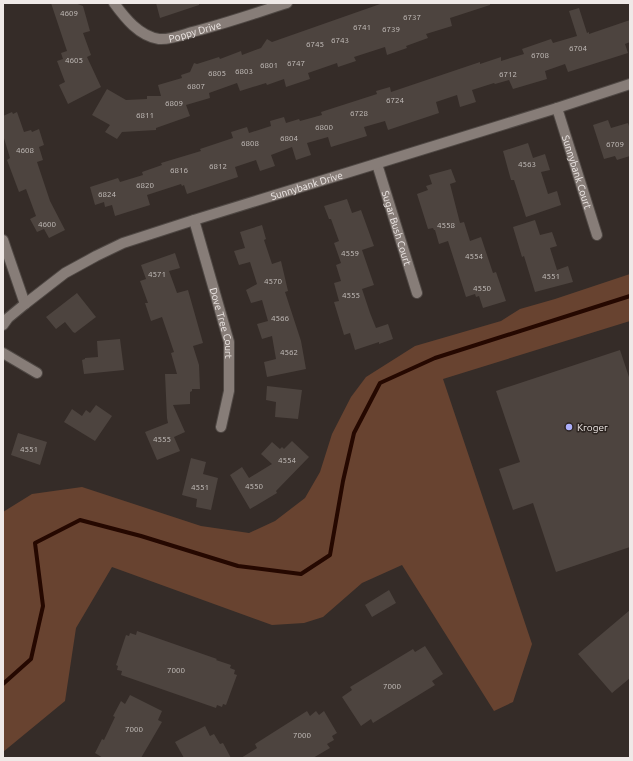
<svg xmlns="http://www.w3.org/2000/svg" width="633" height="761" viewBox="0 0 633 761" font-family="Ubuntu,sans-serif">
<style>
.green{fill:#684330}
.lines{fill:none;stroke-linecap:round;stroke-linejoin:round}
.stream{stroke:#250800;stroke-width:4}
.building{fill:#4d443f}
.minor-casing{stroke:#4f4844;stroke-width:12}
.minor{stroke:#877d78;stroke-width:10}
.poi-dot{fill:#acaffb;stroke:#2b231f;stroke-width:1.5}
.labels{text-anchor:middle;stroke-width:3;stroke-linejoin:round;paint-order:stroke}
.number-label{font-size:8px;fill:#c6c0bd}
.street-label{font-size:10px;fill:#efe9e7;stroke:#2b231f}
.poi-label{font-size:10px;fill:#efe9e7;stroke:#2b231f;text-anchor:start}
</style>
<rect width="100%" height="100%" fill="#352c28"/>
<path class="green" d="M630,274V321L443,379L532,644L513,702L494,711L402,565L362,583L323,617L304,623L272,625L112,567L76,628L65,701L3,752V512L32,494L82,487L201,526L249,533L275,521L305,498L320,472L332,434L351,397L366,377L415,346L501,321L520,309L555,299Z"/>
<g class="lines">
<path class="stream" d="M3,684L31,659L43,606L35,543L80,520L141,536L238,566L301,574L330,555L343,481L354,433L380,383L435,358L630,296"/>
</g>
<path class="building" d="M51,3H75L83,6L90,31L83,33L91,55L87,57L101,87L68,104L59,85L65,82L57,61L63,59L61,53L67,51Z
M156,3H199V5L160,18Z
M383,3H490V5L450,18L452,26L426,34L428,38L406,46L407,48L387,55L385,47L354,57L356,61L338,67L337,63L308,73L310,79L286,87L284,79L267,85L266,83L240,91L237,83L209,93L210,98L186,105L190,116L156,128V130L122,132L117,139L105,132L110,125L92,115L107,89L126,100L147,99V96H161L158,85L182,78L181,75L190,72L194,63L197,64L219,57L220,59L241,51L242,55L261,48L267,39L272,42Z
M579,8L587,33L589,32V34L630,20V42L625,44L628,53L568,72L565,64L545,71L547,79L513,89L509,80L495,84L494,83L472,90L476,102L460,107L457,95L436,102L439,113L388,130L385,121L364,127L367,136L331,147L328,137L307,143L311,155L296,160L292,147L271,155L275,166L260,171L256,160L235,167L238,177L187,194L184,185L182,186L181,184L147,195L150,205L115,216L112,205L105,207L104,202L95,205L90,187L118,178L120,182L143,175L142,172L162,165L161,163L201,151L200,149L233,138L231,132L247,127L249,133L271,126L270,121L284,117L286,123L299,119L300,121L322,115L321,112L377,94L376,91L390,87L391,92L480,62V64L501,57V61L524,54L522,49L551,39L553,43L577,36L569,11Z
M12,112L13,114L17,112L24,132L31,130L32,132L39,129L44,145L39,147L43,160L37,162L50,201L65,230L49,238L44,229L37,232L30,219L36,216L26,189L19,192L7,160L10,158L3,135V116Z
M608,120L611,128L628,123L630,129V156L617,160L615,156L604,159L593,125Z
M528,143L533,158L545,154L550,170L541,172L548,194L557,191L561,205L526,217L514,180H511L503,151Z
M451,169L456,182L450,184L460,223L464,222L470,241L481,237L493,273L496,272L506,301L483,308L479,296L476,297L475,294L466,297L448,241L439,244L435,230H434L433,228L428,229L417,194L428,190L426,186L432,184L429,175Z
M347,199L352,213L361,210L374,246L362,250L374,285L362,289L370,313L376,328L388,324L393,339L379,344V342L355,350L350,333L344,335L334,302L339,301L334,283L341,281L336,265L341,263L334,243L339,241L331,219H329L324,206Z
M535,220L540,235L552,232L557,246L550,248L557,270L568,266L573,282L535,292L524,256L522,257L513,227Z
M262,225L266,239L264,240L272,264L281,261L288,291L285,292L301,341L306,369L267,377L264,362L276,359L272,336L262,339L257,324L268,321L262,300L251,303L246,290L257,284L250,262L239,265L234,251L245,248L240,232Z
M175,253L180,268L169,271L177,293L188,290L203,343L193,346L199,365L200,389H192V391L190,392V404L173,405L185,432L174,437L180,451L157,460L145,432L168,423L167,418L165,374H177L171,353L174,352L162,317L151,321L145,303H148L140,281L146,279L141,265Z
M77,293L96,317L75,333L73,332L65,322L56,329L46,317Z
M120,339L124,370L84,374L82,360L85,359V358L98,357L97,341Z
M620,350L630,380V547L556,572L533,503L513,510L499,469L520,462L496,391Z
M267,386L302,390L298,419L275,417L276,402L266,400Z
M96,405L112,416L95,441L64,422L72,409L82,416L86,410L90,413Z
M18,433L47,442L40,465L11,455Z
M292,441L309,457L276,491L277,493L250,509L230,475L242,467L249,478L272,464L261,454L272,442L280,449L282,447L284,449Z
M191,458L206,462L203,474L218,478L211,510L196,507L197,499L182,495Z
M389,590L396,603L372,617L365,605Z
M630,610V678L612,693L578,654Z
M137,631L217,659L216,660L231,665L230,668L235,670L234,674L237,675L226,705L223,704L222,707L217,705L216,708L121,675L122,671L117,670L118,666L116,665L126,635L129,636L130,633L136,635Z
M425,646L443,674L432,681L435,685L373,723L371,719L361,726L342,697L352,690L350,687L413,649L415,652Z
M130,695L162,711L158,720L162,722L141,758H103L95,753L102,739L104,740L115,717L113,716L121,701L125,704Z
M307,711L310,716L316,711L319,715L324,711L337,733L332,736L334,740L327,744L330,748L313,758H241L257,748L255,744Z
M205,726L210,736L214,734L220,744L223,743L231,758H184L175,742Z"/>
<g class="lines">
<g class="minor-casing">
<g id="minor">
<path id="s1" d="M114,3C125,18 139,36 159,39C170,40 182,35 192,32C224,24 255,13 287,3"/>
<path id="s2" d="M557,108L597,235"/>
<path id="s3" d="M377,164L417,293"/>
<path id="s4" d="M194,220L229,342V391L221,427"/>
<path d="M3,240L25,304"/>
<path id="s5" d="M3,325L8,318L25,304L65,273L96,256L123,243L194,220L557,108L630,84"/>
<path d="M3,353L37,373"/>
</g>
</g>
<use href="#minor" class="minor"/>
</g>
<circle class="poi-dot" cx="569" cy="427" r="4"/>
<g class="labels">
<g class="number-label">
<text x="69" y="16">4609</text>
<text x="412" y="20">6737</text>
<text x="362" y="30">6741</text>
<text x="391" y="32">6739</text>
<text x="340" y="43">6743</text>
<text x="315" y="47">6745</text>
<text x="578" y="51">6704</text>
<text x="540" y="58">6708</text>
<text x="74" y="63">4605</text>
<text x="296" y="66">6747</text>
<text x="269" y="68">6801</text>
<text x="244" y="74">6803</text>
<text x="217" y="76">6805</text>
<text x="508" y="77">6712</text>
<text x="196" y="89">6807</text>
<text x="395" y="103">6724</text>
<text x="174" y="106">6809</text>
<text x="359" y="116">6728</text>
<text x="145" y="118">6811</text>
<text x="324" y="130">6800</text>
<text x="289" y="141">6804</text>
<text x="250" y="146">6808</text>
<text x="615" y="147">6709</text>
<text x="25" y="153">4608</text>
<text x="527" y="167">4563</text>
<text x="218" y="169">6812</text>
<text x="179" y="173">6816</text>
<text x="145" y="188">6820</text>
<text x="107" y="197">6824</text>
<text x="47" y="227">4600</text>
<text x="446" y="228">4558</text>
<text x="350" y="256">4559</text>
<text x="474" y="259">4554</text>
<text x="157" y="277">4571</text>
<text x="551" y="279">4551</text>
<text x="273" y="284">4570</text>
<text x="482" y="291">4550</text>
<text x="351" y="298">4555</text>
<text x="280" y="321">4566</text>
<text x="289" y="355">4562</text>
<text x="162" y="442">4555</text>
<text x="29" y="452">4551</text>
<text x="287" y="463">4554</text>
<text x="254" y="489">4550</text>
<text x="200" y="490">4551</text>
<text x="176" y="673">7000</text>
<text x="392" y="689">7000</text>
<text x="134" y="732">7000</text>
<text x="302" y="738">7000</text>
</g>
<g class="street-label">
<text dy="4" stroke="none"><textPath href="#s1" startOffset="96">Poppy Drive</textPath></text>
<text dy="4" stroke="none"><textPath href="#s2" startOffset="67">Sunnybank Court</textPath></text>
<text dy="4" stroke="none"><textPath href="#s5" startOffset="339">Sunnybank Drive</textPath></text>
<text dy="4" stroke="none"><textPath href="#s3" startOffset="67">Sugar Bush Court</textPath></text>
<text dy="4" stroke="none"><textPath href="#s4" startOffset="107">Dove Tree Court</textPath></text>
</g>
<g class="poi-label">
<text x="577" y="431">Kroger</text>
</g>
</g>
<rect width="633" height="761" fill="none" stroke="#efe9e7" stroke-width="8"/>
</svg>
